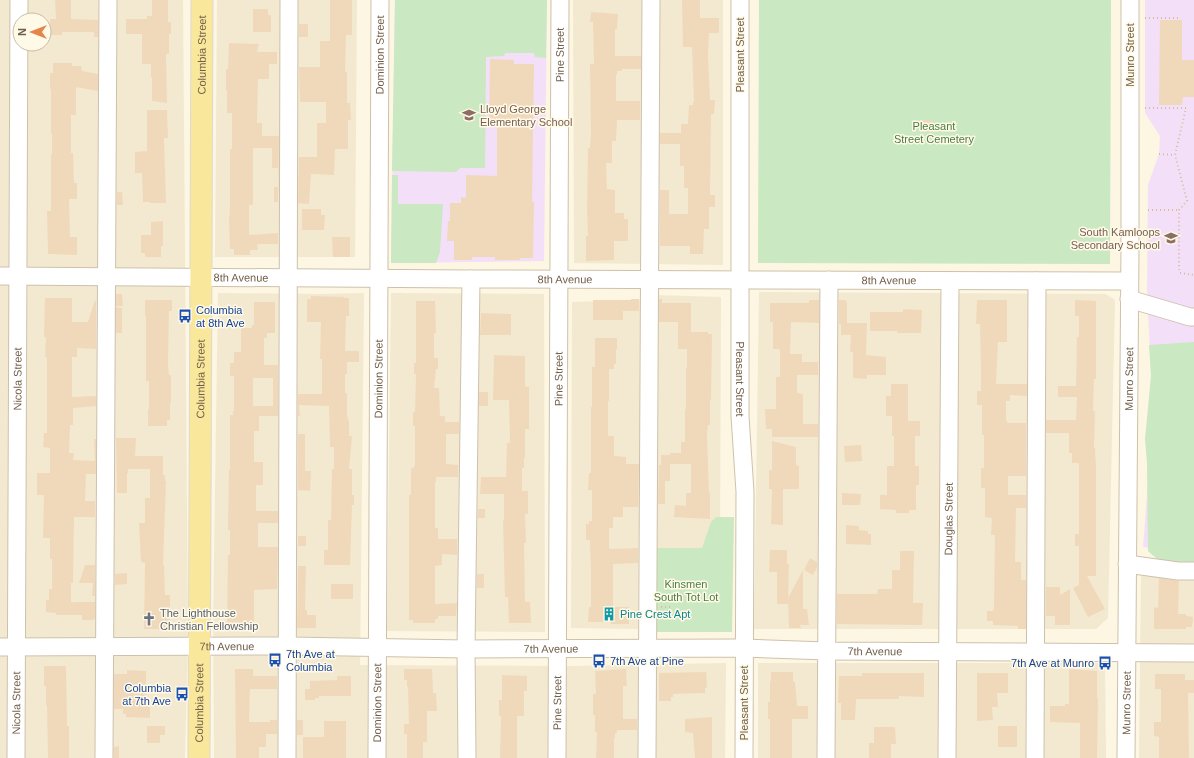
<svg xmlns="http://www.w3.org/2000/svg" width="1194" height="758" viewBox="0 0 1194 758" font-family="Helvetica,sans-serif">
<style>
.residential{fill:#f3e9d0;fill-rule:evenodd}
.education{fill:#f3dff8}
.green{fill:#cae8c1}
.building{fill:#f0d9ba;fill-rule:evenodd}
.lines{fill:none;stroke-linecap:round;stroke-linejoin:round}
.minor-casing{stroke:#cec1ac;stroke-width:19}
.major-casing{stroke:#ddd9d3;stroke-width:23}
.path{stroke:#d5bd9e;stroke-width:2;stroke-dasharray:1 3;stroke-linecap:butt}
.minor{stroke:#fff;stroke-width:17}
.major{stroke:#f9e79b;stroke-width:21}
.labels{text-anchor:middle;stroke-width:3;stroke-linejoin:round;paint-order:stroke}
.street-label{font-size:11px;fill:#725f49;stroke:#fffae8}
.education-label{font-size:11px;fill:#785e54;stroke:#fffae8;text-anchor:start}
.park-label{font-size:11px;fill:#4b7e44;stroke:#fffae8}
.transit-label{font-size:11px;fill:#164399;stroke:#fffae8;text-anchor:start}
.worship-label{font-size:11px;fill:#5b616d;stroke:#fffae8;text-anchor:start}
.culture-label{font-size:11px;fill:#0d838f;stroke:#fffae8;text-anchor:start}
</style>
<rect width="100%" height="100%" fill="#fcf6e2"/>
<path class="residential" d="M0,0H183L188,632L185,758H0ZM20,20H44V44H20Z
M217,0H282L280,257H215Z
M296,0H357L355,257H293Z
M573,0H723V265L574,263Z
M759,292L1106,294L1115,300L1108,618L1096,629H754Z
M218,293L319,294L364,293L360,665L570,666L726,663L725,758H214L213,624Z
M391,293L544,294L545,632L387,631Z
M655,295L721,297L720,548H653Z
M641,300L638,629L571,628L572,302Z
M1141,576H1194V758H1139Z
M758,663H1105L1106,758H758Z"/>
<path class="education" d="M395,0H547L544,261L391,263Z
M1145,0H1194V554L1143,547L1148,484L1151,373L1147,290L1148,185L1159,154L1160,136L1145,113Z"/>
<path class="green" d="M395,0H547L546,58L535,57L534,53H505L504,56L486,57L485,168H460L456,172L392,171Z
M759,0H1111L1110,264L758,263Z
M392,175H398V204H443L440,252L436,263H391Z
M1194,342V563C1172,566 1165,567 1148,551L1147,463L1145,439L1151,376L1149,345Z
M716,517H734L732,632H653V548H702L711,522Z"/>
<path class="building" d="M55,0H71V19L98,20V37H94V32H62V35H50V19H56Z
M152,0H168V22H171V34H169V54H166L167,103L152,101V77H151V64H142V34H126V19H147V16H152Z
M330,0H352V35H346L345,72H347V103H350L351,120H348V149H335L334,175L311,174L309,204L298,203L299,157H317V123H326V102H300L299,67H320V41H330Z
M682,0H700V18H719V33H709L708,56L710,100H715L714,114H711L710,195H715V207H709V229H704L703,254H690V246H660V190H669V214H688V188H684V166H680V144H660V133H681V124H688L689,105H693V102L694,103L692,47H683Z
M253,9H268V15H271V32H253Z
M591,12L618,14L617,29H615V56H641V69H622V71H617V75H616V101H640V120H617L616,141H612V163H606L607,189L615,190V213H624V219H628V241H614V260L586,261V236H588L587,208L588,148H590L591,133L590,64H594L593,22H590Z
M1160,20H1182V60H1194V97H1183L1182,105H1159Z
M299,24H308V37H299Z
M229,43L259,44L257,52H277V64H269V79H258L257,123H262V136H279L278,202H274V187H278V168H272V148H253V205H249V235L278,233V244H257L258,250H250V255H234V249H230L229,221L230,206V149H232V113H227V90H226V69H228Z
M490,59L514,60V64H534L532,202H534L533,258H520V260H495V257H472V260H454V241H447L448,221H450V203H461V197L466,198V175L497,176V126H489Z
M53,63H72V66H81L82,71L98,74V91L76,87V115H71V153H73L74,183H77V199H69L70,237H77V255L48,254L47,211H51V154H52V133H51V89H50V73H53Z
M147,110H167L168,138H164L166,203H151L149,202H143L142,173H135V152L147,151Z
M920,120H932V132H920Z
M117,192H122L123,205H117Z
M302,209H321V215H325L324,230H302Z
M163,221V246H161V257H145V253H141V235H151V222Z
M332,237H350V257H333Z
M116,294H122L123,306H116Z
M311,296L344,297V298H349V316H346L345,351H359V362H347V374H345V393H347V415L348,420H349V436H352L349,469H352V495H354V505H352L350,565H324V550H328V520H331L332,469H334V447H330L329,406L299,405L300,416H298V394H322V359H320L321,322H307V299H311Z
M45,298H72V322H88L95,300L96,301V349L77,348V357H72V397L96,396V406L73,408V425H70L69,453H74L73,460L95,461L94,439H96V474H86L85,501H95V517H74L73,583H71V602H73V604L74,602H95V619L92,620H82V615H56V613L46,612V600H49V589H52V559H50V538H43L44,495H37V473H50V448L43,447L44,433H47V357H45L46,337H44Z
M631,299H639V311H623V320H593V300H631Z
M659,299H662V303H691V332H708V334H712L711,400H710V425H708L707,434L709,493H710V519L674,517L675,505L686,506V493H691V464H670V481H665V504H658L659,465H661V455H670V453H681V442H685V409H686V368H687V349H678V322H659Z
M145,300H172V311H169L168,365L169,375H171V403H170V420H167V426H148V409H149V381H146V316H145Z
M809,300H819V323L791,322L790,354H802V362H818V375H797V393L803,394V424H818V437H772V429H766L765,409H776V377H780V350H779V349H773V322H770V303H809Z
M839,300H846V302H847V323H867L866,355L886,357V375H867V379L853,378V352H850L851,335H841V324H839Z
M977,300H1007V342H998L996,384H1027V396L1010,395V401H1006V420H1007V423H1026V476H1008V495H1026V508H1016L1015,562H1021V580H1026V629H1018V626L993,625V621H987V611H993L994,607L995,535H991L992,518L985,517V488H981V468H984V435H982V405H977V391H981V365L980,324H976Z
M1075,300L1096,301V379H1094L1093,411H1095L1094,448H1095L1096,468V576H1087L1105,609L1088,617L1073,588L1079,585V546H1075V534H1079V463H1072V453H1069V433H1046V420H1076L1077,397H1058V386H1076L1077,337H1079V316H1075Z
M416,301H435L436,333H434V358H438V369H436L434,388H439L440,416H445V422H459V434H446V464L458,465V477H436V482H435V528H438V539H457V555L442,554V565L435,566V604L457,603L456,616H438V619H435V623H413V620H409V495H411V468H414V466H415V426H413V412H415L416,374H414V363H416Z
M254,302H275V333H267V338H264V365H278V416H259V431H254V462H263V485H256V511H278V523H258V547H278L277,589L254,590V626L227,627L228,555H230V530H228L229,470H230V415H233V411H234V376H230V363H234V352H241V328H252V325H254ZM253,378H273V406H253Z
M116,307L122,308V333H116Z
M903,309L922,310L921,333H897L898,331H870V312H903Z
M481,313L511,314V335H480Z
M595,338H617V349H616V364H614V369H609V401H608V436H614V456L626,457V464H639L638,507H623V517H613V528H609V549L638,548V563L613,564V607H629V624H611V622H588L589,607H591V570L590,543V540H586V524H589V521H592V490H588L589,473H591V407H592V367H595Z
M494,355L525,356V385L526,387H529V429H525V458H524V468H522V491H528V514H525L526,543H524L525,602H530L531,623H509L508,597H505L503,520H504V494H480L481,477H506L507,443H510L509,400H493Z
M891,384H908V421H920V436H915V466H919V485H916V510H909V513H896V510L880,509V495H887V466H894V436H892V416H886V396H891Z
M479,392H488V406H479Z
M298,434H305V471H311L310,491L298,490Z
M116,438H136L135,456H163V475H165V481H166L163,565H164L165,595H170V629H144L145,563L141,562L139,523H145V498H150V469H128V473H127V493H117Z
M772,441L796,447V465L799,466V489H783V525L771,524L772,489H769V470H772Z
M861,445L862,461L845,462L844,446Z
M842,493L861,494L860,505H842Z
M478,509H485V518H478Z
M846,525L859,526V530L868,531V534H871V545L846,544Z
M298,536H306V546H298Z
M770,550H787V564H789L788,604H777V572H769Z
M900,551H914L913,603H923L922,625L837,624V594H877L878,589H892V570H900Z
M810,558L817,562V568L813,575L804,570Z
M85,565H95V596H92L93,583H79Z
M298,566H306L305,610H307V615H316V628H297Z
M803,570V609H807L809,625H800L801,628H789L788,598Z
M127,573V584L115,585V574Z
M477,574H484V588H477Z
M1159,578L1179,581L1178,614H1186V616L1193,617L1192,627H1186V629H1154V607L1158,608Z
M331,584H353V599H331Z
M1046,587H1060V595L1070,589V625H1055V616H1046Z
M44,666H66L67,726H69V758H48L47,705H46V686H44Z
M235,669H253V676H277V689H250L249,722H270V720H277V734H266V747H259V758H236Z
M404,669H432L433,693H436L437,711H427V742H423V758H407V734H404V724H409L408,687H407V680H404Z
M626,669L627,686H623V719H637V730H617V733H615V738H614V758H596L597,732H595V715H593V694H596L595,671Z
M1069,669L1097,671V698H1098L1097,758H1080V723L1050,722V706H1065V704H1069Z
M127,670L146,671V701H148V707H150V718L126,717V714H123V709H114V674H127Z
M706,672L707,688H705V693L673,694V697H671V701H659V673Z
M771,672H793V682H795L797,706H808V719H792V758H770V719H768V702H770V681H771Z
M862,673H924V697L899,696V699H856L855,720H841V703H838L839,676H862Z
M977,673H1008V693H997L998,707H992L993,720L977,721Z
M1155,674H1185V680H1194V693H1188L1189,758H1159V737L1154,736V722H1161V689H1155Z
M502,675L527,676V691H524V716H517V758H500L501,716H499V700H502Z
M337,676H351V696H319V698H315V700H305V689H310V681L337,680Z
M712,717V758H695L693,733L685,732V719Z
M297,720H303V735H297Z
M324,721H346V758H303V737H324Z
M147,726H165V735H160V743H147Z
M998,726H1017V747H998Z
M874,727H895L896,744H891V758H869V743H874Z
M119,746V758H114V747Z"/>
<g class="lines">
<g class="minor-casing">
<g id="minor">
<path id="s1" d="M740,0V416L745,492L744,758"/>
<path id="s2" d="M0,276L471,279L1129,281"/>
<path d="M1129,299L1190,317H1194"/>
<path d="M1127,564L1178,571H1194"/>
<path id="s3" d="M0,647L288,646L466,649L743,648L827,651L1194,653"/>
<path id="s4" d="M16,758L19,0"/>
<path d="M104,758L108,0"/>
<path d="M287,758L289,0"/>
<path id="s5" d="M377,758L380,0"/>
<path d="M467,758L466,649L471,279"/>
<path id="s6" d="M557,758L560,0"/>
<path d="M647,758L651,0"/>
<path d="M826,758L829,280"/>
<path id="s7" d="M947,758L950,281"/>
<path d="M1035,758L1037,281"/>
<path id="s8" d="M1126,758L1130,246V0"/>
</g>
</g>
<g class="major-casing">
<g id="major">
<path id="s9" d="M199,758L202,0"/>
</g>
</g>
<path class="path" d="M1145,18H1181
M1145,108H1186L1175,155L1187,201L1179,210V269L1180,273L1194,275
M1159,154L1175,155
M1148,210H1179
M661,607H670"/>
<use href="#minor" class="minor"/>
<use href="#major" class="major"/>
</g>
<defs>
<g id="school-bare" transform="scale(1.08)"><path d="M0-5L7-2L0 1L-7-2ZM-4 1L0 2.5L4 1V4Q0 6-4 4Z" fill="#8d6e63" stroke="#fffae8" stroke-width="2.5" paint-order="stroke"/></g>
<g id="bus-bare" transform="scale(1.08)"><path d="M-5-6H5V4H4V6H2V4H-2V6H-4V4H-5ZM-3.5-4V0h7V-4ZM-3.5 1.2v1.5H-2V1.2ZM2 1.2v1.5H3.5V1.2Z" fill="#1a4fb4" stroke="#fffae8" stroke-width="2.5" paint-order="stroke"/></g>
<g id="building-bare" transform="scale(1.08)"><path d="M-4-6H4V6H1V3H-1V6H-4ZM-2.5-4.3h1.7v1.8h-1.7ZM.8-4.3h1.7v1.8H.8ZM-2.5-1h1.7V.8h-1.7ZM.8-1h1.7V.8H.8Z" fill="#0f9aa8" stroke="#fffae8" stroke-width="2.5" paint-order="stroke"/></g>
<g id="church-bare" transform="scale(1.08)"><path d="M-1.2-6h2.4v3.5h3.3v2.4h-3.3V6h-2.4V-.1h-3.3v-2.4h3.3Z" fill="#6b7280" stroke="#fffae8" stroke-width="2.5" paint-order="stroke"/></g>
</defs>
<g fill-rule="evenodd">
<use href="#school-bare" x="469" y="115"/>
<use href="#school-bare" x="1171" y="238"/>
<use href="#bus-bare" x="185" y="316"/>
<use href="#building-bare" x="609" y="614"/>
<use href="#church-bare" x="149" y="619"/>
<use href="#bus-bare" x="275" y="660"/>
<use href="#bus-bare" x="599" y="661"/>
<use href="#bus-bare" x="1105" y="663"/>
<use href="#bus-bare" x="182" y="694"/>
</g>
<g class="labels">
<g class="street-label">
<text dy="4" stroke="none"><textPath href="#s9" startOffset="703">Columbia Street</textPath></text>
<text dy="4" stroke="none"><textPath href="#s5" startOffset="703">Dominion Street</textPath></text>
<text dy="4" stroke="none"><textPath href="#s6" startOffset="703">Pine Street</textPath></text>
<text transform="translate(740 55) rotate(-90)" y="4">Pleasant Street</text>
<text transform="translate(1130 55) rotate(-90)" y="4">Munro Street</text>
<text dy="4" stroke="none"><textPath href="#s2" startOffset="241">8th Avenue</textPath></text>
<text dy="4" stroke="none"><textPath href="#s2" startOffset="565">8th Avenue</textPath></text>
<text dy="4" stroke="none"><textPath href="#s2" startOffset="889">8th Avenue</textPath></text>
<text dy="4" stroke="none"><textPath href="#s4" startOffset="379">Nicola Street</textPath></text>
<text dy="4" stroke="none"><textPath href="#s9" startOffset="379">Columbia Street</textPath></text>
<text dy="4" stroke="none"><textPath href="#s5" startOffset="379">Dominion Street</textPath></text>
<text dy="4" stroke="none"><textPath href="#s6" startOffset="379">Pine Street</textPath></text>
<text dy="4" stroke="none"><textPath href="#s1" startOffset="379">Pleasant Street</textPath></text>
<text dy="4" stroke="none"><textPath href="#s8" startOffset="379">Munro Street</textPath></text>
<text dy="4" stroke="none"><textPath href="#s7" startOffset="239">Douglas Street</textPath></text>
<text dy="4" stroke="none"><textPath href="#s3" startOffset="227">7th Avenue</textPath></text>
<text dy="4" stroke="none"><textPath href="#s3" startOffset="551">7th Avenue</textPath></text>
<text dy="4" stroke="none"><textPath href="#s3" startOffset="875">7th Avenue</textPath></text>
<text dy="4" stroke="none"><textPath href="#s4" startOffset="55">Nicola Street</textPath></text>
<text dy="4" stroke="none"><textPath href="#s9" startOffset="55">Columbia Street</textPath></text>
<text dy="4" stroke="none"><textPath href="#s5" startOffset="55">Dominion Street</textPath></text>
<text dy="4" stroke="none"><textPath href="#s6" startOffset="55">Pine Street</textPath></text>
<text transform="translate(744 703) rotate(-90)" y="4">Pleasant Street</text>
<text dy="4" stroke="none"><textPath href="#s8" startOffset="55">Munro Street</textPath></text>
</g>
<g class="education-label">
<text x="480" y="113">Lloyd George<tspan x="480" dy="13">Elementary School</tspan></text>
<text x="1160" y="236" text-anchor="end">South Kamloops<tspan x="1160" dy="13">Secondary School</tspan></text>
</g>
<g class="park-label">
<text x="934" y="130">Pleasant<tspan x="934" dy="13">Street Cemetery</tspan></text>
<text x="686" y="588">Kinsmen<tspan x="686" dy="13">South Tot Lot</tspan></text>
</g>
<g class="transit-label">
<text x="196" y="314">Columbia<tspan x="196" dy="13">at 8th Ave</tspan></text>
<text x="286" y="658">7th Ave at<tspan x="286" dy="13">Columbia</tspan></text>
<text x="610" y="665">7th Ave at Pine</text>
<text x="1094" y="667" text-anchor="end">7th Ave at Munro</text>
<text x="171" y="692" text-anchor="end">Columbia<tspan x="171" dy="13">at 7th Ave</tspan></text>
</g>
<g class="worship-label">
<text x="160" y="617">The Lighthouse<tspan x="160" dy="13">Christian Fellowship</tspan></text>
</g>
<g class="culture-label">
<text x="620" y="618">Pine Crest Apt</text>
</g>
</g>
<g transform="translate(32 32) rotate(270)"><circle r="19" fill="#fffae8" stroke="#c7bca8"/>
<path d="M0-3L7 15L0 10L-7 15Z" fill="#e48649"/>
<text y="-6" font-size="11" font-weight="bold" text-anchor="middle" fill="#725f49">N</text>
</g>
</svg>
